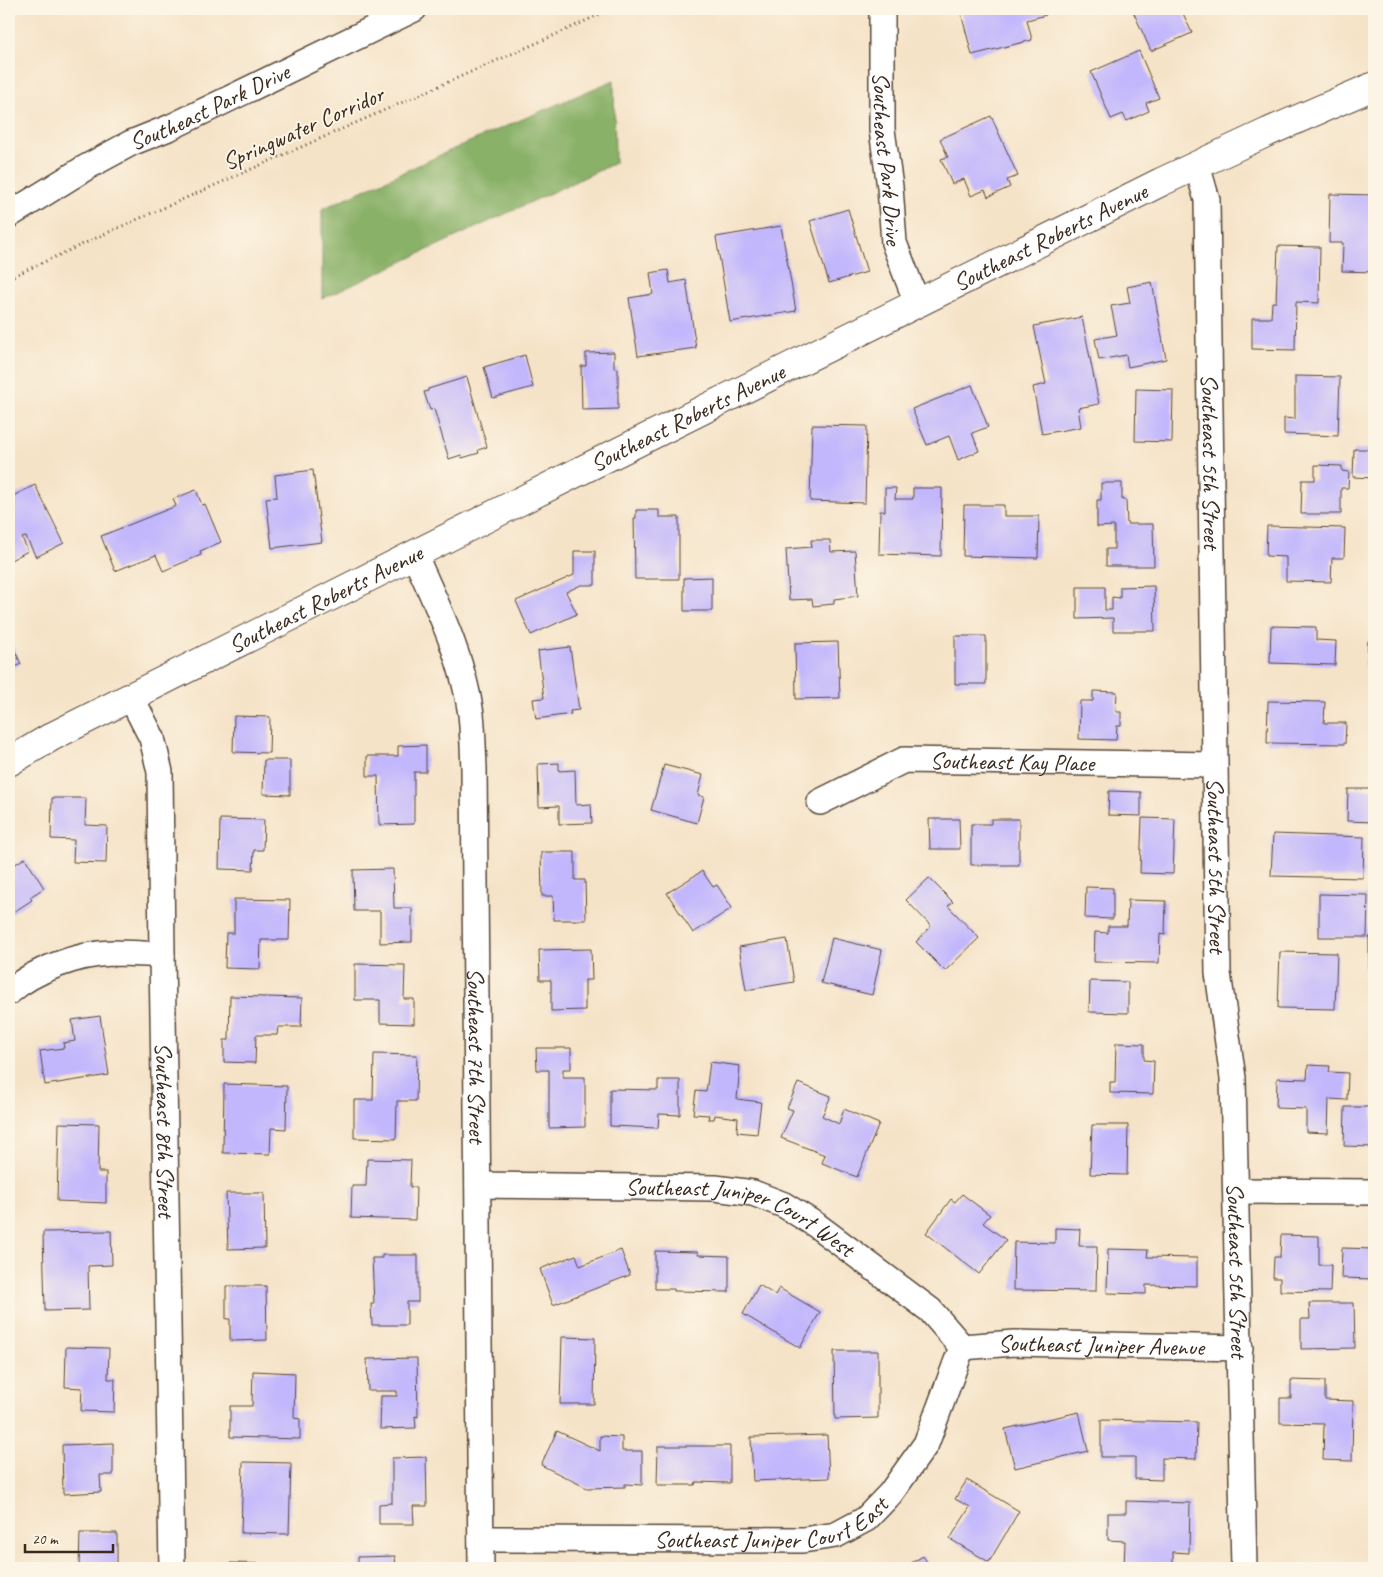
<svg xmlns="http://www.w3.org/2000/svg" width="1383" height="1577" viewBox="0 0 1383 1577" font-family="Caveat,sans-serif">
<style>
.forest{fill:#89b167;stroke:#626e42}
.building{fill:#c2b7fc}
.lines{fill:none;stroke-linecap:round;stroke-linejoin:round}
.street-casing{stroke:#574638;stroke-width:28}
.secondary-casing{stroke:#574638;stroke-width:30}
.path{stroke:#574638;stroke-width:3;stroke-dasharray:1 4;stroke-linecap:butt}
.street{stroke:#fff;stroke-width:25}
.secondary{stroke:#fff;stroke-width:28}
.labels{text-anchor:middle;stroke-width:4;stroke-linejoin:round;paint-order:stroke}
.street-label{font-size:24px;fill:#3b2a1e;stroke:#fcf5e5}
</style>
<rect width="100%" height="100%" fill="#fcf5e5"/>
<filter id="ink" filterUnits="userSpaceOnUse"><feTurbulence type="fractalNoise" baseFrequency=".02" numOctaves="2"/><feDisplacementMap in="SourceGraphic" scale="10" xChannelSelector="R" yChannelSelector="G"/><feConvolveMatrix kernelMatrix="1 2 1 2 8 2 1 2 1" color-interpolation-filters="sRGB"/></filter>
<filter id="wash" filterUnits="userSpaceOnUse"><feTurbulence type="fractalNoise" baseFrequency=".0096" numOctaves="4" result="noise"/><feDisplacementMap in="SourceGraphic" scale="20" xChannelSelector="R" yChannelSelector="G"/><feGaussianBlur stdDeviation="1.12" result="paint"/><feColorMatrix in="noise" values="0 0 0 0 0 0 0 0 0 0 0 0 0 0 0 0 0 1.4 0 .05"/><feComposite in="paint" operator="in"/></filter>
<g filter="url(#wash)">
<rect width="100%" height="100%" fill="#f5e3c8"/>
<path class="forest" d="M614,80L615,163L322,299V209L467,143Z"/>
<g id="blocks">
<path class="building" d="M960,9H1045L1046,15L1027,20L1032,40L972,55Z
M1132,9H1181L1192,33L1151,51Z
M1139,51L1159,98L1146,103L1149,111L1127,121L1123,114L1111,119L1091,72Z
M991,116L1018,176L1007,180L1010,187L988,197L985,190L971,196L964,179L952,184L941,159L948,157L940,139Z
M1330,194L1374,195V272L1342,271L1343,243H1329Z
M848,209L867,272L829,283L810,221Z
M781,226L796,311L730,322L716,237Z
M1278,246L1320,247L1319,303L1296,302L1295,350L1252,349V318H1271L1272,302H1276Z
M668,270L670,283L686,280L696,348L638,356L629,298L653,294L650,273Z
M1152,282L1166,359L1128,367L1126,355L1099,360L1095,339L1117,335L1111,306L1130,303L1127,287Z
M1082,317L1099,404L1078,408L1081,427L1042,434L1033,387L1046,384L1034,326Z
M614,352V368H618V409L582,410L581,366H586V353Z
M525,355L533,387L493,398L484,367Z
M1295,376L1340,377L1338,436L1284,434V418L1295,419Z
M467,377L487,447L478,450L479,453L462,458L461,455L449,459L434,409L430,410L424,392L428,391V389Z
M972,385L988,427L972,433L979,451L958,460L949,436L927,445L912,409Z
M1136,389L1173,390L1172,442L1135,441Z
M812,425L867,426L865,503L810,501Z
M1354,449H1374V478L1353,477Z
M1315,465L1342,466V471L1349,472L1348,488H1341V514H1301L1302,480H1315Z
M313,470L322,542L272,548L266,498L277,497L275,475Z
M1101,483H1122V500H1126L1127,524H1153L1154,566H1106V549H1114V526L1097,527V500H1101Z
M35,485L64,543L36,557L26,537L22,538L28,551L9,561V498Z
M885,488H896L895,499H913V488H942L941,556L879,554L880,511H885Z
M196,490L202,505L205,504L221,542L200,551L201,555L163,571L156,555L115,571L101,536L176,506L173,499Z
M964,505H1004V516H1039L1038,558L963,556Z
M636,510H659V517H679V579H635L634,518H636Z
M1267,526L1345,528L1344,558H1332L1331,582L1286,581V557L1266,556Z
M811,540H830L831,552L855,551L858,596L834,599V604L813,606L812,599L789,600L786,549L812,547Z
M574,551H595V585H581L566,592L577,614L531,635L516,601L574,575Z
M712,577V611H684V578Z
M1154,586L1155,631H1113V618L1077,619V587H1105V610H1112V597L1120,598V587Z
M1271,626L1316,627V640L1336,641L1335,665L1270,663Z
M955,636H986V684H955Z
M9,637L21,664L9,670Z
M1368,641H1374V663H1367Z
M838,642L840,698L796,699L795,643Z
M570,647L579,710L570,711L571,714L536,719L533,699L544,698L538,651Z
M1093,691L1117,692L1116,712H1121V726H1117L1116,740L1079,739L1080,701H1093Z
M1268,701L1325,702L1324,723H1346L1345,744L1267,743Z
M234,716L270,717L269,753L233,752Z
M426,745V772H414V824L379,825L378,776H367V756H398V746Z
M264,760H290V795L263,794Z
M559,763V771L575,770L576,805L591,804L592,823L559,824V806L539,807L538,764Z
M664,765L703,775L698,795L704,797L697,823L651,810Z
M1348,789H1374V822L1347,821Z
M1109,791L1141,792V816L1108,815Z
M52,798H86L85,825L107,826L106,863L73,862L74,840L51,839Z
M1142,818L1175,819L1173,874L1140,873Z
M220,819L264,820L263,850H254L253,870L219,869Z
M929,819H959L960,849H930Z
M991,819H1019V865H971V824H991Z
M1273,834L1364,837L1363,878L1271,876Z
M541,852H575V880H585L586,920H554L553,896H542Z
M25,858L44,888L30,897L32,900L9,915V868Z
M393,869L394,908H412V942L380,943V911H354L353,870Z
M702,871L713,887L717,885L732,908L693,933L667,893Z
M929,878L953,902L948,906L979,938L945,971L916,942L931,926L906,900Z
M1086,887L1113,888V919L1085,918Z
M1319,894L1368,895L1367,937H1319Z
M234,899L290,900L289,940H261L260,969L225,968L226,933H234Z
M1128,900L1166,901L1165,935L1160,934L1159,963L1094,962L1095,932L1108,933V926H1127Z
M1369,937L1374,938V978H1369Z
M832,938L882,950L872,995L821,983Z
M787,939L794,982L746,990L739,947Z
M591,949L592,980H585V1010L551,1011V980H540L539,950Z
M1280,952L1337,953L1335,1009L1278,1008Z
M355,964L405,965L404,999H414V1024L380,1023V1000H355Z
M1090,981L1128,982V1013L1089,1012Z
M230,996L302,998L301,1027H278L277,1035H256L255,1063L224,1062V1040H229Z
M100,1016L109,1075L45,1085L40,1051L64,1048L63,1043L75,1041L72,1020Z
M1116,1043L1144,1044V1060L1154,1061L1153,1094L1110,1093V1082H1115Z
M536,1048H571V1069H563V1077H585V1127L549,1128V1070H537Z
M374,1054L417,1055L416,1101H397L396,1139L354,1138V1100H373Z
M710,1062L740,1066L737,1099L761,1102L757,1134L737,1132L738,1118L715,1115L714,1119H708L709,1115L693,1114L696,1091L706,1092Z
M1308,1065L1330,1066L1329,1072L1348,1073L1347,1100L1329,1099L1328,1133L1306,1132V1109L1276,1108L1277,1078L1307,1079Z
M658,1080H680V1115L659,1114L658,1128L610,1126V1089L658,1090Z
M798,1083L831,1096L822,1116L839,1124L844,1109L879,1124L857,1177L822,1163L825,1155L781,1138L793,1110L787,1108Z
M224,1084L287,1086L286,1129L271,1128L270,1154L223,1153Z
M1345,1107H1373L1372,1147L1344,1146Z
M59,1123L99,1124L98,1172H106V1203L57,1201Z
M1092,1125H1128L1127,1175L1090,1174Z
M367,1159L411,1160L410,1187H416L415,1220L351,1218L352,1186H366Z
M226,1193H264L265,1248L228,1249Z
M962,1194L990,1215L983,1223L1006,1240L979,1274L926,1233L951,1199L955,1202Z
M1055,1228L1080,1229L1079,1246H1097L1096,1291L1013,1290L1014,1242L1055,1243Z
M111,1231L112,1265L88,1266L89,1310L45,1311L43,1232Z
M1281,1235L1319,1236V1265H1331L1330,1292L1280,1291V1278H1273L1274,1257H1280Z
M1342,1248L1374,1249L1373,1279L1341,1278Z
M1108,1249L1148,1250L1147,1257L1197,1258V1286L1146,1285V1294L1107,1293Z
M621,1250L630,1275L553,1305L540,1269L576,1255L580,1266Z
M655,1251L698,1252V1255L729,1256V1292L674,1291V1289H655Z
M382,1255H418V1302H407V1325H372L371,1304H374L372,1258H382Z
M759,1285L775,1295L779,1288L820,1312L800,1348L743,1314Z
M226,1286H266L267,1340L230,1341V1319H226Z
M1309,1303H1354L1355,1348L1301,1349V1319H1310Z
M562,1337L595,1338L594,1404H560Z
M66,1347L109,1348L108,1379H115L114,1412L81,1411L82,1388L65,1387Z
M834,1351H878V1418L835,1419Z
M417,1358L418,1417L415,1416L416,1428L380,1429L381,1396H397V1391H368L367,1359Z
M253,1371L295,1373L294,1418L300,1419V1439L230,1437V1406H252Z
M1291,1380L1325,1381V1400L1353,1401L1352,1461L1323,1460L1324,1424L1280,1423V1398H1291Z
M1079,1412L1088,1451L1015,1468L1005,1429Z
M1101,1420L1197,1422L1196,1459L1162,1458V1480L1135,1479V1457H1101Z
M557,1431L600,1451V1436L622,1437V1451H642V1485L625,1484V1487L587,1488L541,1465Z
M827,1435L829,1478L753,1481L751,1437Z
M113,1443V1475H100L101,1492L63,1494L62,1445Z
M658,1446H730V1483L696,1482L695,1485H657Z
M426,1457L427,1506H413L414,1524H379V1504L392,1503V1458Z
M243,1462L291,1463L289,1534L241,1533Z
M967,1480L1019,1511L989,1562L950,1539L970,1507L955,1499Z
M1126,1501L1190,1503L1189,1553L1173,1552V1568H1124L1125,1541L1108,1540V1513H1126Z
M80,1533H117V1568H79Z
M395,1556L396,1568H358V1557Z
M923,1556L931,1568H903Z
M230,1563L272,1564L271,1568H230Z"/>
</g>
</g>
<g filter="url(#ink)">
<use href="#blocks" fill-opacity="0" stroke="#574638" stroke-width="1"/>
<g class="lines">
<g class="street-casing">
<g id="street">
<path id="s1" d="M882,9V130L890,187L894,243L917,303"/>
<path id="s2" d="M1197,165L1207,200L1218,973L1233,1078L1244,1568"/>
<path id="s3" d="M9,215L85,168L131,143L171,127L414,9"/>
<path id="s4" d="M414,554C437,605 463,658 471,714C473,732 473,750 474,768L481,1568"/>
<path id="s5" d="M131,697L152,738L160,772L162,955L172,1568"/>
<path id="s6" d="M820,802L904,760L1214,765"/>
<path d="M9,992C34,970 78,954 112,953C128,953 145,954 162,955"/>
<path id="s7" d="M478,1185L715,1188L753,1193L784,1205L816,1225L930,1310L962,1347"/>
<path d="M1236,1191L1374,1192"/>
<path id="s8" d="M962,1347L1014,1343L1240,1348"/>
<path id="s9" d="M481,1539L803,1540L836,1535L866,1519L890,1494L926,1444L962,1347"/>
</g>
</g>
<g class="secondary-casing">
<g id="secondary">
<path id="s10" d="M9,762L53,736L594,464L1161,182L1268,132L1374,86"/>
</g>
</g>
<path class="path" d="M9,278L118,228L566,30L611,9"/>
<use href="#street" class="street"/>
<use href="#secondary" class="secondary"/>
</g>
</g>
<g class="labels">
<g class="street-label">
<text dy="8" stroke="none"><textPath href="#s3" startOffset="228">Southeast Park Drive</textPath></text>
<text transform="translate(303 128) rotate(-24)" y="8">Springwater Corridor</text>
<text dy="8" stroke="none"><textPath href="#s1" startOffset="150">Southeast Park Drive</textPath></text>
<text dy="8" stroke="none"><textPath href="#s10" startOffset="1166">Southeast Roberts Avenue</textPath></text>
<text dy="8" stroke="none"><textPath href="#s10" startOffset="761">Southeast Roberts Avenue</textPath></text>
<text dy="8" stroke="none"><textPath href="#s2" startOffset="298">Southeast 5th Street</textPath></text>
<text dy="8" stroke="none"><textPath href="#s10" startOffset="356">Southeast Roberts Avenue</textPath></text>
<text dy="8" stroke="none"><textPath href="#s6" startOffset="202">Southeast Kay Place</textPath></text>
<text dy="8" stroke="none"><textPath href="#s2" startOffset="702">Southeast 5th Street</textPath></text>
<text dy="8" stroke="none"><textPath href="#s4" startOffset="512">Southeast 7th Street</textPath></text>
<text dy="8" stroke="none"><textPath href="#s5" startOffset="439">Southeast 8th Street</textPath></text>
<text dy="8" stroke="none"><textPath href="#s7" startOffset="269">Southeast Juniper Court West</textPath></text>
<text dy="8" stroke="none"><textPath href="#s2" startOffset="1108">Southeast 5th Street</textPath></text>
<text dy="8" stroke="none"><textPath href="#s8" startOffset="139">Southeast Juniper Avenue</textPath></text>
<text dy="8" stroke="none"><textPath href="#s9" startOffset="294">Southeast Juniper Court East</textPath></text>
</g>
</g>
<rect width="1383" height="1577" fill="none" stroke="#fcf5e5" stroke-width="30"/>
<path d="M25 1544v8h88v-8" fill="none" stroke="#3b2a1e" stroke-width="2.5"/>
<text x="32" y="1544" font-size="15" fill="#3b2a1e" stroke="#fcf5e5" stroke-width="4" paint-order="stroke">20 m</text>
</svg>
